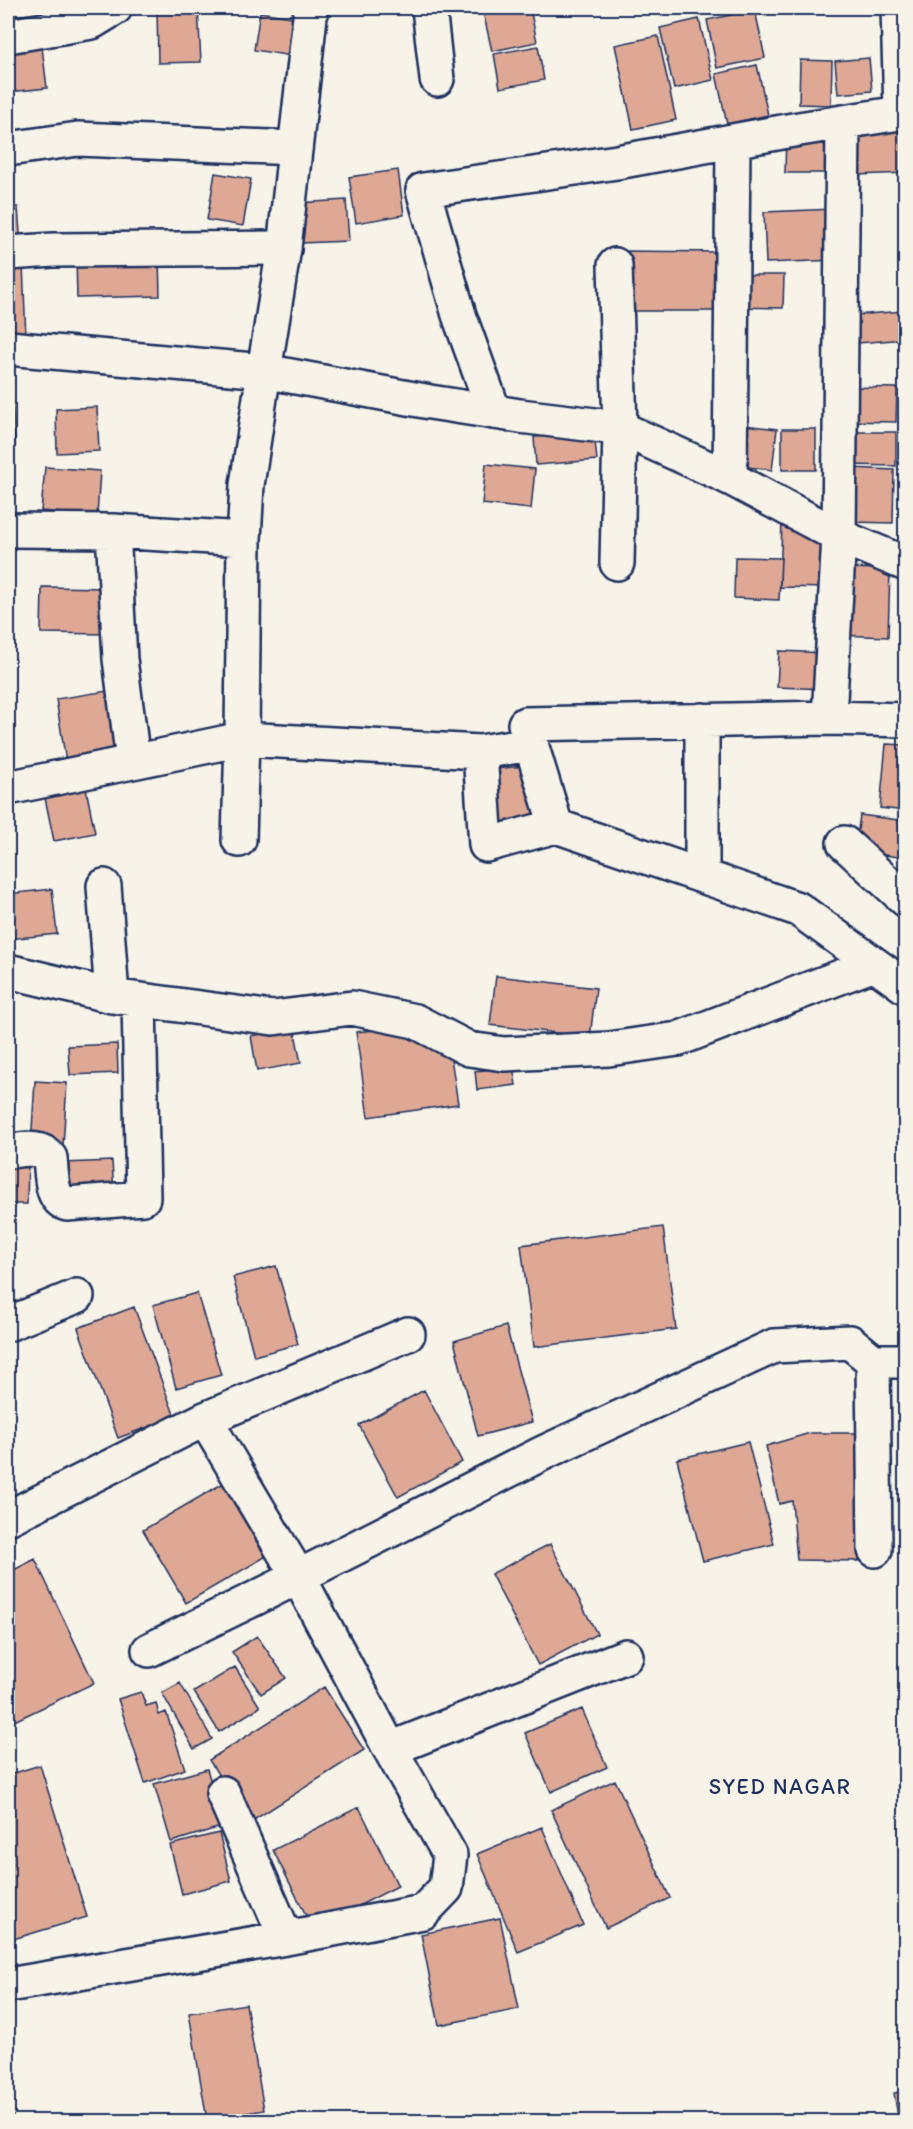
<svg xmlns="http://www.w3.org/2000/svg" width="913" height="2129" viewBox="0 0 913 2129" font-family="Itim,sans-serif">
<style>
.building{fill:#dea895;stroke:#1b2f5e;stroke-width:1.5}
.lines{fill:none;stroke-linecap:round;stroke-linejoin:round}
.street-casing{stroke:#1b2f5e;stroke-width:38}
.secondary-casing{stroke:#1b2f5e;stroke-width:38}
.street{stroke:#f7f3e8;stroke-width:33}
.secondary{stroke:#f7f3e8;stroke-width:33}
.labels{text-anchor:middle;stroke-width:4.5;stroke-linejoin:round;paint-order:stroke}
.neighbourhood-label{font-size:22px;letter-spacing:1.5px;fill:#1b2f5e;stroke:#f7f3e8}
</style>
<rect width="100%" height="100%" fill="#f7f3e8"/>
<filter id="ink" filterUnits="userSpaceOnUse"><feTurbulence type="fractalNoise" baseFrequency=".0167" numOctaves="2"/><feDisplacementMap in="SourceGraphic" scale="12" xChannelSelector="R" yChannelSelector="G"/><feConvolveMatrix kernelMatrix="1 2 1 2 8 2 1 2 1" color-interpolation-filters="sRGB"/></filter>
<g filter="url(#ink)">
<path class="building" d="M157,8H198L201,62L158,63Z
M438,8H476V9L439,14Z
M508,8H530L537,42L492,51L483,12Z
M755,10L765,58L717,68L707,20Z
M260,12L304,19L298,57L254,50Z
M699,19L713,80L674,89L660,28Z
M658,36L676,120L633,129L615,45Z
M538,46L544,80L500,88L494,54Z
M42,47L47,88L9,92L8,51Z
M869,58L872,91L838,94L835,61Z
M800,60L832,61L831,105L799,104Z
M757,65L768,115L727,124L716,74Z
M906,131V173L857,175L855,134Z
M786,134L830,135L829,173H785Z
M398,170L404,215L356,223L349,177Z
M215,173L251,179L243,226L207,220Z
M346,200L349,241L300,243L298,203Z
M18,207L21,246H8V208Z
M835,209L836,260L766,263L764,212Z
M620,251L724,252V311H619Z
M159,256L160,296L77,298L76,258Z
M23,263L26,340H8V264Z
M734,275H784L783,308L734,307Z
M903,311L905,339L858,343L856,315Z
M8,356H10L15,446L8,447Z
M846,387L897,388L896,422L844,421Z
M97,407L99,451L57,453L56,409Z
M744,425L777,429L772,470L739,466Z
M782,429H816V470H782Z
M594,432L597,460L536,465L534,437Z
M851,432H896V466L850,465Z
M486,464L535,469L531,509L482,504Z
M45,467L100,471L97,516L41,511Z
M852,468L894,470L893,523L851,522Z
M782,519L829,541L828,588L780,587Z
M735,557L781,558L779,600L734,598Z
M841,568L890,569L888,637L839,635Z
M42,587L109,588L108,634L41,633Z
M779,651L828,653L826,689L777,687Z
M120,689L130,758L67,768L56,699Z
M886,744L906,745V811L880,808Z
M536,765L543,826L490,832L483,770Z
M85,784L95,833L54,841L44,793Z
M860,815L906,821V858L855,851Z
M52,889L57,934L8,939V894Z
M496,976L596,988L590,1037L490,1025Z
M405,1027L450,1051L458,1104L368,1117L356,1032Z
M294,1028L301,1063L257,1071L251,1036Z
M117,1044L118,1073L70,1075L68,1046Z
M513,1067L516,1085L477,1090L475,1071Z
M35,1081L67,1083L63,1146L31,1145Z
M8,1161H28L27,1204H8Z
M112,1161L114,1194L65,1196L64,1163Z
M663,1227L676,1329L534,1347L521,1245Z
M276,1266L298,1344L254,1356L233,1277Z
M197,1293L221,1375L176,1388L153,1305Z
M134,1307L175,1417L118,1438L78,1328Z
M506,1326L532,1422L478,1436L454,1341Z
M424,1390L462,1462L398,1497L359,1425Z
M810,1433H858L859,1561L797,1560L792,1501L779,1504L766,1446Z
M748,1442L774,1544L703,1561L677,1459Z
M227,1481L270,1554L186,1603L143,1530Z
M550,1544L597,1634L538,1665L491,1574Z
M35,1559L94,1683L8,1724V1573Z
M257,1636L286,1678L261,1694L232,1652Z
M235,1667L260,1707L219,1732L194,1692Z
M180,1683L212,1739L194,1749L162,1693Z
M324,1687L364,1750L249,1823L209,1760Z
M141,1692L146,1706L156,1703L159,1715L166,1712L185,1769L145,1783L118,1699Z
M582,1709L607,1767L551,1792L525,1733Z
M40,1765L87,1917L10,1940L8,1930V1775Z
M207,1769L224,1826L171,1842L154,1784Z
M615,1780L670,1898L606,1928L551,1810Z
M359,1807L398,1886L313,1929L273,1850Z
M542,1827L583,1925L518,1952L477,1854Z
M219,1833L231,1881L182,1894L170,1845Z
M500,1918L519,2009L439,2025L421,1934Z
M246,2004L264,2110L207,2120L189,2013Z
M8,2085L14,2122H8Z
M906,2091V2122H899L894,2093Z"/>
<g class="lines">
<g class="street-casing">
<path id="street" d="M429,8L437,79
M898,8L901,113
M8,36L92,22L115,8
M8,149L78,139L295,148
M8,253L54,250L284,248
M615,265L620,428L617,563
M8,348L264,371L247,485L244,539L242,739L480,752L531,744L525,724L829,718L906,720
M494,412L459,315L423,190L617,162L793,130L906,112
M730,478L733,142
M8,530L113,531L244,539
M113,531L120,659L133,761
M829,718L839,536L843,122
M531,744L556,826L798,909L906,987
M480,752L486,845L556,826
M8,788L242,739L239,840
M844,843L906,900
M702,876V720
M104,886L112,996
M8,971L112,996L273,1018L352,1008L415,1021L469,1049L504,1054L609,1049L678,1039L874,964
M8,1151C22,1150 41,1145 50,1158C52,1174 50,1199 67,1204L143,1198L139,1000
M8,1324L77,1296
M873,1361L875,1550
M8,1518L205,1419L408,1334
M149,1650L266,1593L543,1453L774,1346L850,1342L873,1361H906
M390,1749L626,1656
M223,1793L286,1938
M8,1985L286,1938L423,1912L446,1888L450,1855L390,1749L298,1576L205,1419"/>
</g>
<g class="secondary-casing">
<path id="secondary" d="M311,8L284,248L264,371L430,402L520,416L620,428L730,478L839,536L906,564"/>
</g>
<use href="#street" class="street"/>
<use href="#secondary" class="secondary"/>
</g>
</g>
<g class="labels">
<g class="neighbourhood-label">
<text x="780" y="1794">SYED NAGAR</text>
</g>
</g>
<rect width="913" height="2129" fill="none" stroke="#f7f3e8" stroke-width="30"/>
<rect x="15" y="15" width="883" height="2099" fill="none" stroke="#1b2f5e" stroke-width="2" filter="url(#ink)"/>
</svg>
